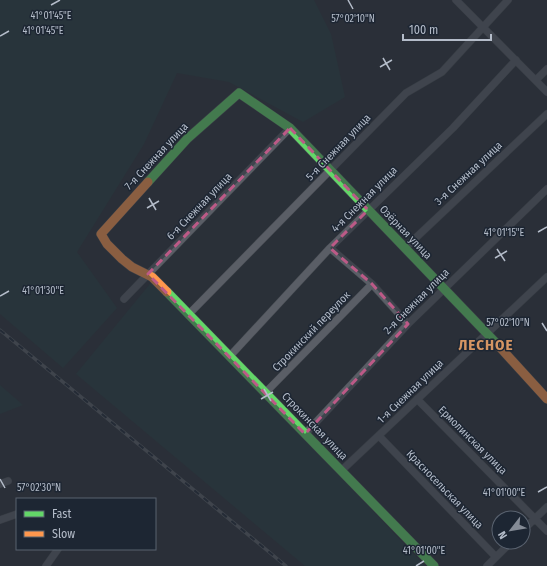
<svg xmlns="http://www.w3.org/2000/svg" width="547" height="566" viewBox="0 0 547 566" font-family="'Fira Sans Condensed',sans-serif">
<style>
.green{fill:#273a3e}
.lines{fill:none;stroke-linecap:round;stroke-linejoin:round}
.street-casing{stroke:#484c53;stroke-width:8}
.fast-casing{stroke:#484c53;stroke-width:10}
.slow-casing{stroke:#484c53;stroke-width:10}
.street{stroke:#5a5e66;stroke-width:7}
.fast{stroke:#63d668;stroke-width:9}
.slow{stroke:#ff974d;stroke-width:9}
.rail-casing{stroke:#595d64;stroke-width:3.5}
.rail{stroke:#1d2633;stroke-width:2;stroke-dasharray:6;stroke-linecap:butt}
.marked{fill:none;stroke:#bc5a87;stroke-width:3;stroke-dasharray:8 5;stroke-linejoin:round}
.ticks{fill:none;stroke:#b4bcc9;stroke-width:1.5}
.labels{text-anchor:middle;stroke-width:3;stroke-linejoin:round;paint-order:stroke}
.street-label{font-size:11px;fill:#b4bcc9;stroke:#1d2633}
.district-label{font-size:15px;font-weight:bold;letter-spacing:1px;fill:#d59563;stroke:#1d2633}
.ticks-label{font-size:10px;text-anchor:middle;fill:#b4bcc9;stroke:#1d2633;stroke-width:3;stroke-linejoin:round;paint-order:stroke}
</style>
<rect width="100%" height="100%" fill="#2a3038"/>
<path class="green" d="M0,0H314L331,34L345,97L303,122L229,82L177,73L144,144L77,252L117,308L63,368L0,314Z
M154,279L425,566H305L76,374Z
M0,385L23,405L0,414Z"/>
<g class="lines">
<g class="street-casing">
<path id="street" d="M456,0L547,92
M536,80L547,69
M330,248L372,284L408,324
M405,248L547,114
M124,299L290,128
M188,315L406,93L442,72L508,0
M230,356L330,248L453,128L516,60
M266,392L372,284
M417,399L547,531
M305,434L408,324L547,189
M379,436L496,557
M341,471L547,277
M0,484L8,481
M0,520L17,514
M523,530L547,507
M46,566L58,549
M487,566L511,542"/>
</g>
<g class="fast-casing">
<path id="fast" d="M148,182L187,139L239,93L290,128L497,344
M167,292L434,566"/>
</g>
<g class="slow-casing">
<path id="slow" d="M148,182L101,234L107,244L122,259L132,267L152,277L167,292
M497,344L547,399"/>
</g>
<use href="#street" class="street"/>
<use href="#fast" class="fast"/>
<use href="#slow" class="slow"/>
<g class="rail-casing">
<path id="rail" d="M0,330L286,566"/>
</g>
<use href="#rail" class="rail"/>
</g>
<path d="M0 0H547V566H0ZM290,128L368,210L330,248L372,284L408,324L305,434L148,274Z" fill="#2a3038" fill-opacity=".55" fill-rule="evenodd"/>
<path class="marked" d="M290,128L368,210L330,248L372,284L408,324L305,434L148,274Z"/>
<path class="ticks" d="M348,0L353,9M51,5L60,0M0,36L9,31M383,58L390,70M380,67L392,60M149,198L156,210M147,208L159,201M538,232L547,227M497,249L505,261M495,258L507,251M0,296L9,291M542,323L547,331M264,389L271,401M261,399L273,392M0,479L5,488M538,492L547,487M416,566L424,561"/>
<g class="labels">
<g class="street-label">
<text transform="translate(338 147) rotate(-46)" y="4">5-я Снежная улица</text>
<text transform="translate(156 156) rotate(-47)" y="4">7-я Снежная улица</text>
<text transform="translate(468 173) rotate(-43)" y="4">3-я Снежная улица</text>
<text transform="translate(364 199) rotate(-45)" y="4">4-я Снежная улица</text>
<text transform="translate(199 206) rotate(-46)" y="4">6-я Снежная улица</text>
<text transform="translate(406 232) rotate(46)" y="4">Озёрная улица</text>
<text transform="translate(416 301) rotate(-45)" y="4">2-я Снежная улица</text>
<text transform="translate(311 331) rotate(-46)" y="4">Строкинский переулок</text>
<text transform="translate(410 391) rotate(-44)" y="4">1-я Снежная улица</text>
<text transform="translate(315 426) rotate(46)" y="4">Строкинская улица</text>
<text transform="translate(473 440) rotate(45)" y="4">Ермолинская улица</text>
<text transform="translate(445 489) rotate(46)" y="4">Красносельская улица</text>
</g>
<g class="district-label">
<text x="486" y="350">ЛЕСНОЕ</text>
</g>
</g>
<g class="ticks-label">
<text x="51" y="19">41°01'45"E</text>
<text x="353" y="22">57°02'10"N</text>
<text x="43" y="34">41°01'45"E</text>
<text x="504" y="236">41°01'15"E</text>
<text x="43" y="294">41°01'30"E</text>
<text x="508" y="326">57°02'10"N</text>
<text x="39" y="491">57°02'30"N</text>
<text x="504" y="496">41°01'00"E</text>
<text x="424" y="554">41°01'00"E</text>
</g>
<rect x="16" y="498" width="140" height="52" fill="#1d2633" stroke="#59626f"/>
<rect x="24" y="511" width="20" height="6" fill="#63d668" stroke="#59626f"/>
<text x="52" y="518" font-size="12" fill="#b4bcc9">Fast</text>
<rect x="24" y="531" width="20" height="6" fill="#ff974d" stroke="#59626f"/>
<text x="52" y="538" font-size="12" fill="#b4bcc9">Slow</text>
<g transform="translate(511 530) rotate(239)"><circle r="19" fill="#1d2633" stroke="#59626f"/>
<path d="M0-3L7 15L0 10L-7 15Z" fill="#848b96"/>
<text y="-6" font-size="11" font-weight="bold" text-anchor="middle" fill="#b4bcc9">N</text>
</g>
<path d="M403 34v6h88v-6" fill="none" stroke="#b4bcc9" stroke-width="2"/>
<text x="409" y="34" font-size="12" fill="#b4bcc9" stroke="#1d2633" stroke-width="3" paint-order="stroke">100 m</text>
</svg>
